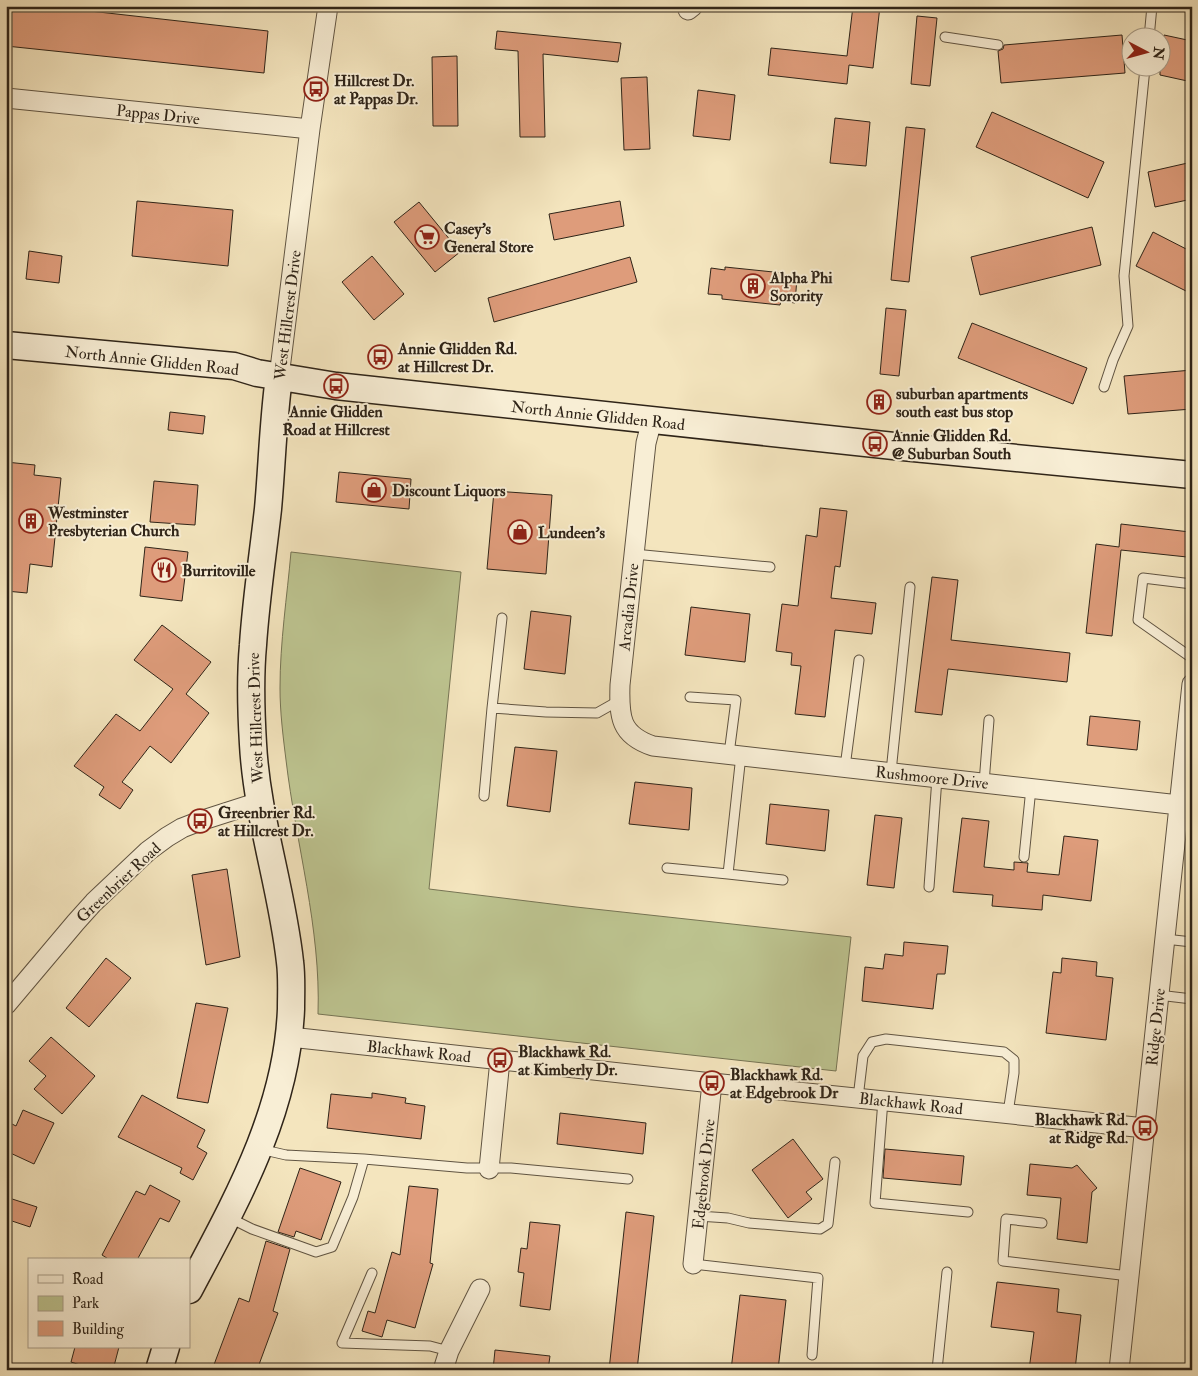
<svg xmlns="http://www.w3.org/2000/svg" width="1198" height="1376" viewBox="0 0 1198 1376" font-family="'IM FELL Double Pica',serif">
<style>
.green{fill:#bdc490;stroke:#767454}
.building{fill:#de9c7b;stroke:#2f2418}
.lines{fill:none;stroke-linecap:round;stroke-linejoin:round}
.lane-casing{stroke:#605442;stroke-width:11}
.street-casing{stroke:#605442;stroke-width:21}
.secondary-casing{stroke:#2f2418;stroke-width:29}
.lane{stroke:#f8eed5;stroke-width:9}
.street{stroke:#f8eed5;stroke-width:19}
.secondary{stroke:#f8eed5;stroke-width:26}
.labels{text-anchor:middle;stroke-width:4;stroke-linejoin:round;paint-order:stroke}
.poi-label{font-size:16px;font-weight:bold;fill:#2f2418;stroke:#f8eed5;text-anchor:start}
.street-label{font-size:16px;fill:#2f2418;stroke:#f8eed5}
</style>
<rect width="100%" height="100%" fill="#f4e5be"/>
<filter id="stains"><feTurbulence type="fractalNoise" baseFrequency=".004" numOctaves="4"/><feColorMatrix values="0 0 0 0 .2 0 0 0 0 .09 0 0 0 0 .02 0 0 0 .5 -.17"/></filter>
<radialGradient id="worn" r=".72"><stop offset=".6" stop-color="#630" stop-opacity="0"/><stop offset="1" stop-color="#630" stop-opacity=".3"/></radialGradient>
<path class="green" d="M291,552L461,572L429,889L576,907L851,937L836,1071L318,1014C321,928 296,845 286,760C283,736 280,712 280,688C280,642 287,597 291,552Z"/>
<path class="building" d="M6,6H31L54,9V7L268,31L264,73L6,46Z
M853,6H880L873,68L849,65L847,84L768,75L771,48L847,56Z
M917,16L937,18L930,86L911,84Z
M497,31L621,43L618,62L543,54L545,137H520L518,51L495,49Z
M1122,35L1125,73L1001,83L998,51L1003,49L1004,45Z
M1164,35L1192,41V82L1160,75V52Z
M457,56L458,126H433L432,57Z
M647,77L650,149L624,150L621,78Z
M698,90L735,95L730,140L693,136Z
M992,112L1104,162L1088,198L976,147Z
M835,118L870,122L866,166L830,163Z
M906,127L925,129L909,282L891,280Z
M1192,162V199L1155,207L1148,172Z
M137,201L233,210L228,266L132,256Z
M620,201L624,226L554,240L549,214Z
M419,202L460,252L435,272L394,222Z
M1092,227L1101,265L980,295L971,257Z
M1153,232L1192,252V294L1136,266Z
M29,251L62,256L59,283L26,279Z
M372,256L404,294L374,320L342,282Z
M630,257L637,282L494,322L488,298Z
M725,267L783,273V276L797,278L795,303L781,301L780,305L722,299V295L708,294L711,268L725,270Z
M886,308L906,310L899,376L880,374Z
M972,323L1087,368L1073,404L958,358Z
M1192,370V409L1128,414L1124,376Z
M170,412L205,416L203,434L168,430Z
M6,462L35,465L34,475L61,478L52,567L30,564L27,593L6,591Z
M339,472L411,479L409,509L336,502Z
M154,481L198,485L195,525L150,522Z
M494,491L552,495L546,574L487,569Z
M820,508L847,511L840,567L835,566L831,598L876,603L872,634L835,630L825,717L795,714L801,666L791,665L792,653L776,651L782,604L798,606L806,535L817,537Z
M1121,524L1190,532L1187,557L1121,550L1112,636L1086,633L1096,544L1119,547Z
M145,547L188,552L182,601L140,596Z
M932,577L958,580L951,640L1070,653L1067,682L948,669L942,715L915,712Z
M691,607L750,614L745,662L685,655Z
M531,611L571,616L565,674L524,669Z
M162,625L211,662L186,694L209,713L171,763L150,746L122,782L133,790L120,809L99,795L104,787L74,766L116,714L140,731L173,689L134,660Z
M1090,716L1140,721L1137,750L1087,745Z
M515,747L557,751L550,812L507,806Z
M635,782L692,788L689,830L629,824Z
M770,804L829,810L825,851L766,844Z
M875,815L902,818L894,888L867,885Z
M962,818L989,821L984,867L1014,870V862L1028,863L1027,872L1059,875L1064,836L1098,840L1091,901L1043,895L1042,910L992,906L993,895L953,892Z
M227,869L240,957L206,965L192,875Z
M904,942L948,946L945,974H937L933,1009L862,1001L865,967L883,969L885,954L903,956Z
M106,958L131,978L89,1027L66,1008Z
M1062,958L1097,962L1096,976L1113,978L1106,1040L1046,1033L1053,972L1061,973Z
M196,1003L228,1008L208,1103L177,1098Z
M51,1037L95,1076L62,1114L34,1089L46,1076L29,1061Z
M372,1093L406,1098L405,1103L425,1106L421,1139L327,1128L331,1094L372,1098Z
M142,1095L205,1130L197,1147L207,1153L193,1180L180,1173L182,1168L118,1137Z
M23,1110L54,1123L34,1164L6,1151V1121L16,1126Z
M560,1113L646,1123L643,1154L557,1144Z
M793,1139L823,1179L806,1192L812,1199L788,1218L752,1170Z
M885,1149L964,1156L961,1185L883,1178Z
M1030,1164L1072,1168L1077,1165L1097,1188L1092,1192L1087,1243L1057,1239L1061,1198L1027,1195Z
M300,1168L341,1182L321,1240L296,1231L294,1237L278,1232Z
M150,1185L180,1201L169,1222L160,1218L137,1260H110L102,1255L136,1191L145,1195Z
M409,1186L438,1189L430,1263L433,1264L415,1328L387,1320L382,1337L362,1331L368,1311L375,1313L392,1252L400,1255Z
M6,1197L37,1207L30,1227L6,1219Z
M626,1212L654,1216L637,1370H609Z
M530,1222L560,1225L550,1310L520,1306L524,1273L518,1272L521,1248L527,1249Z
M266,1241L290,1249L273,1311L278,1313L257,1370H212L239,1298L249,1302Z
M997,1282L1059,1289L1057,1312L1081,1315L1075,1370H1029L1034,1332L991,1327Z
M740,1295L786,1300L778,1370H731Z
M75,1347H119L113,1370H95L71,1362Z
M495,1350L550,1356L548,1370H493Z"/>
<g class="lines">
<g class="lane-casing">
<path id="lane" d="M945,37L998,45
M1149,38L1152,6
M1104,387L1113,360L1128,326L1124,276L1145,68
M634,554L770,567
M1192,584L1143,578L1138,620L1192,658
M690,697L736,700L729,754
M492,708L502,618
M741,755L728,874L783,880
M845,767L859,660
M891,772L910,587
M984,783L989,720
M484,796L492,708L546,712L597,713L620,700
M1024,857L1031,788
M667,868L728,874
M929,887L937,778
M1165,939L1192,942
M1158,995L1192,999
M858,1098L863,1056L872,1042L886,1039L1004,1052L1014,1060V1073L1008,1113
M883,1100L875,1203L968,1212
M260,1149L286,1155L364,1159L467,1168H511L628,1179
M698,1216L728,1218L749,1223L820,1229L828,1224L835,1162
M230,1218L252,1229L316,1252L332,1247L353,1197L364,1159
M1042,1223L1006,1219L1003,1261L1129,1276
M693,1264L818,1278L812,1355
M372,1273L342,1343L430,1346L449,1351
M331,1370H349
M937,1370L947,1272"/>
</g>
<g class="street-casing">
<path id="street" d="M688,10L693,6
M6,98L310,129
M279,377L310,129L328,6
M652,420L646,443L620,685C619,717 620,735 653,746L1179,805
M6,1005L76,922L94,902L148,851L167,837L182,828L200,821L259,802
M290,1037L712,1083L1145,1128
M489,1169L500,1060
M693,1264L712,1083
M443,1370L449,1351L480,1289
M1119,1370L1192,684"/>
</g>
<g class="secondary-casing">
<path id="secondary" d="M6,345L234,366L257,373L336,386L903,447L1192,475
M189,1290C236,1201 287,1112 291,1009C291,993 292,977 290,962C282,888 257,818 253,744C251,711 250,677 253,645C256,599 263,554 268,509C272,465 273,421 279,377
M159,1370L166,1347"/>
</g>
<use href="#lane" class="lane"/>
<use href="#street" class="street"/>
<use href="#secondary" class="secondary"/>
</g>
<defs>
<g id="bus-ring" transform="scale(1.25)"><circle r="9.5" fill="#f8eed5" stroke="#8f2418" stroke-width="1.5"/><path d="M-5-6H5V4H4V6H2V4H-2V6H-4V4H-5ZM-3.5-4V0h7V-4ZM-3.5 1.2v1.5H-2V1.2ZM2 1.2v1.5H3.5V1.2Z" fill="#8f2418"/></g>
<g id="supermarket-ring" transform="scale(1.25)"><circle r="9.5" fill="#f8eed5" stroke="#8f2418" stroke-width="1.5"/><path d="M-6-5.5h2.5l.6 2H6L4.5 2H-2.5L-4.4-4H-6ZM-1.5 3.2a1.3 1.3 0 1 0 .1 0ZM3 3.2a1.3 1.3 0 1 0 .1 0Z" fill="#8f2418"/></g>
<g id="building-ring" transform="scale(1.25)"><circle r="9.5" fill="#f8eed5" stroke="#8f2418" stroke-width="1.5"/><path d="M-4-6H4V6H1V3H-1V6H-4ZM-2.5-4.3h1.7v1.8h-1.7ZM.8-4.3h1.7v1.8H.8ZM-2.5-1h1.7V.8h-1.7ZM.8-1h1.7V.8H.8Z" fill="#8f2418"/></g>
<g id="shop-ring" transform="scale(1.25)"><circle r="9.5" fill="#f8eed5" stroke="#8f2418" stroke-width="1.5"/><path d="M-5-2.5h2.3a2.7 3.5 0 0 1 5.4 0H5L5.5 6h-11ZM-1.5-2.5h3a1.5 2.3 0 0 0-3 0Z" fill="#8f2418"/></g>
<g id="restaurant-ring" transform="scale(1.25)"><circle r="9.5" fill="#f8eed5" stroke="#8f2418" stroke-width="1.5"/><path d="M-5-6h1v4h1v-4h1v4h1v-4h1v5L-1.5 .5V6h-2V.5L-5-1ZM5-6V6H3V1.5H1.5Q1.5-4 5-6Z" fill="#8f2418"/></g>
</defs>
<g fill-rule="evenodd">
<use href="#bus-ring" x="316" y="89"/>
<use href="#supermarket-ring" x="427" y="237"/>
<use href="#building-ring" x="753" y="286"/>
<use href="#bus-ring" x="380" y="357"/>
<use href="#bus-ring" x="336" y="386"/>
<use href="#building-ring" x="879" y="402"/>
<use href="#bus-ring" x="875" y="444"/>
<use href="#shop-ring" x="374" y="490"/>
<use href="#building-ring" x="31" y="521"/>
<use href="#shop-ring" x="520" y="532"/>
<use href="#restaurant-ring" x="164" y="570"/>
<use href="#bus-ring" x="200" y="821"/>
<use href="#bus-ring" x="500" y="1060"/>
<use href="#bus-ring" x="712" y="1083"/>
<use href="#bus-ring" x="1145" y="1128"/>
</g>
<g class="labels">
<g class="poi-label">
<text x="334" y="86">Hillcrest Dr.<tspan x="334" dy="18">at Pappas Dr.</tspan></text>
<text x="444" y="234">Casey's<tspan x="444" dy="18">General Store</tspan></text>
<text x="770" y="283">Alpha Phi<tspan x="770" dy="18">Sorority</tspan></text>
<text x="398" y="354">Annie Glidden Rd.<tspan x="398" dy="18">at Hillcrest Dr.</tspan></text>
<text x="896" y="399">suburban apartments<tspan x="896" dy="18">south east bus stop</tspan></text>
<text x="336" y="417" text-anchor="middle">Annie Glidden<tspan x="336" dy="18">Road at Hillcrest</tspan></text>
<text x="892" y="441">Annie Glidden Rd.<tspan x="892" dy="18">@ Suburban South</tspan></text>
<text x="392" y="496">Discount Liquors</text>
<text x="48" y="518">Westminster<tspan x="48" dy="18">Presbyterian Church</tspan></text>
<text x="538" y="538">Lundeen's</text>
<text x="182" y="576">Burritoville</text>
<text x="218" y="818">Greenbrier Rd.<tspan x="218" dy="18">at Hillcrest Dr.</tspan></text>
<text x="518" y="1057">Blackhawk Rd.<tspan x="518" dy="18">at Kimberly Dr.</tspan></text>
<text x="730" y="1080">Blackhawk Rd.<tspan x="730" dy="18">at Edgebrook Dr</tspan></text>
<text x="1128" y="1125" text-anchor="end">Blackhawk Rd.<tspan x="1128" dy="18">at Ridge Rd.</tspan></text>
</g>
<g class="street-label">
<text transform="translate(158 114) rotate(6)" y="6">Pappas Drive</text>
<text transform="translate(287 315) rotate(-83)" y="6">West Hillcrest Drive</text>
<text transform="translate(152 360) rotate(6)" y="6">North Annie Glidden Road</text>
<text transform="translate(598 415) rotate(6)" y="6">North Annie Glidden Road</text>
<text transform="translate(628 607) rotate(-84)" y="6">Arcadia Drive</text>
<text transform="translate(255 718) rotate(-92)" y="6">West Hillcrest Drive</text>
<text transform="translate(932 777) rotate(6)" y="6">Rushmoore Drive</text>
<text transform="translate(118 882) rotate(-43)" y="6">Greenbrier Road</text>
<text transform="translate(1155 1027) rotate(-84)" y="6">Ridge Drive</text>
<text transform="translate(419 1051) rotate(6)" y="6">Blackhawk Road</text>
<text transform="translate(911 1103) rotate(6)" y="6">Blackhawk Road</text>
<text transform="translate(703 1174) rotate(-84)" y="6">Edgebrook Drive</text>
</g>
</g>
<rect width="1198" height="1376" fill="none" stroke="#f4e5be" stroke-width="25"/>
<rect x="8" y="8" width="1183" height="1361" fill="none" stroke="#2f2418" stroke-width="2.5"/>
<rect x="12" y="12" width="1173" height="1351" fill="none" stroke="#2f2418"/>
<rect x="28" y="1258" width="162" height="90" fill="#f8eed5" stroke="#a89d89"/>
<rect x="38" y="1275" width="25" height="8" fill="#f8eed5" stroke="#a89d89"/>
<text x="72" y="1284" font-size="15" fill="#2f2418">Road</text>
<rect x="38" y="1296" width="25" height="15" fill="#bdc490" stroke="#a89d89"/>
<text x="72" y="1308" font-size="15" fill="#2f2418">Park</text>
<rect x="38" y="1321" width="25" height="15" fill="#de9c7b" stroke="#a89d89"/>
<text x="72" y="1334" font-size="15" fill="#2f2418">Building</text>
<g transform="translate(1146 52) rotate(96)"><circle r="24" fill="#f8eed5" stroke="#a89d89"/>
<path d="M0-4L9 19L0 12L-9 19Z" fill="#8f2418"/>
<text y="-8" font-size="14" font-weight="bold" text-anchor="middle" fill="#2f2418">N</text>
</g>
<rect width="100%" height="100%" filter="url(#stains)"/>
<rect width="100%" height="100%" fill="url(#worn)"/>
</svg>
